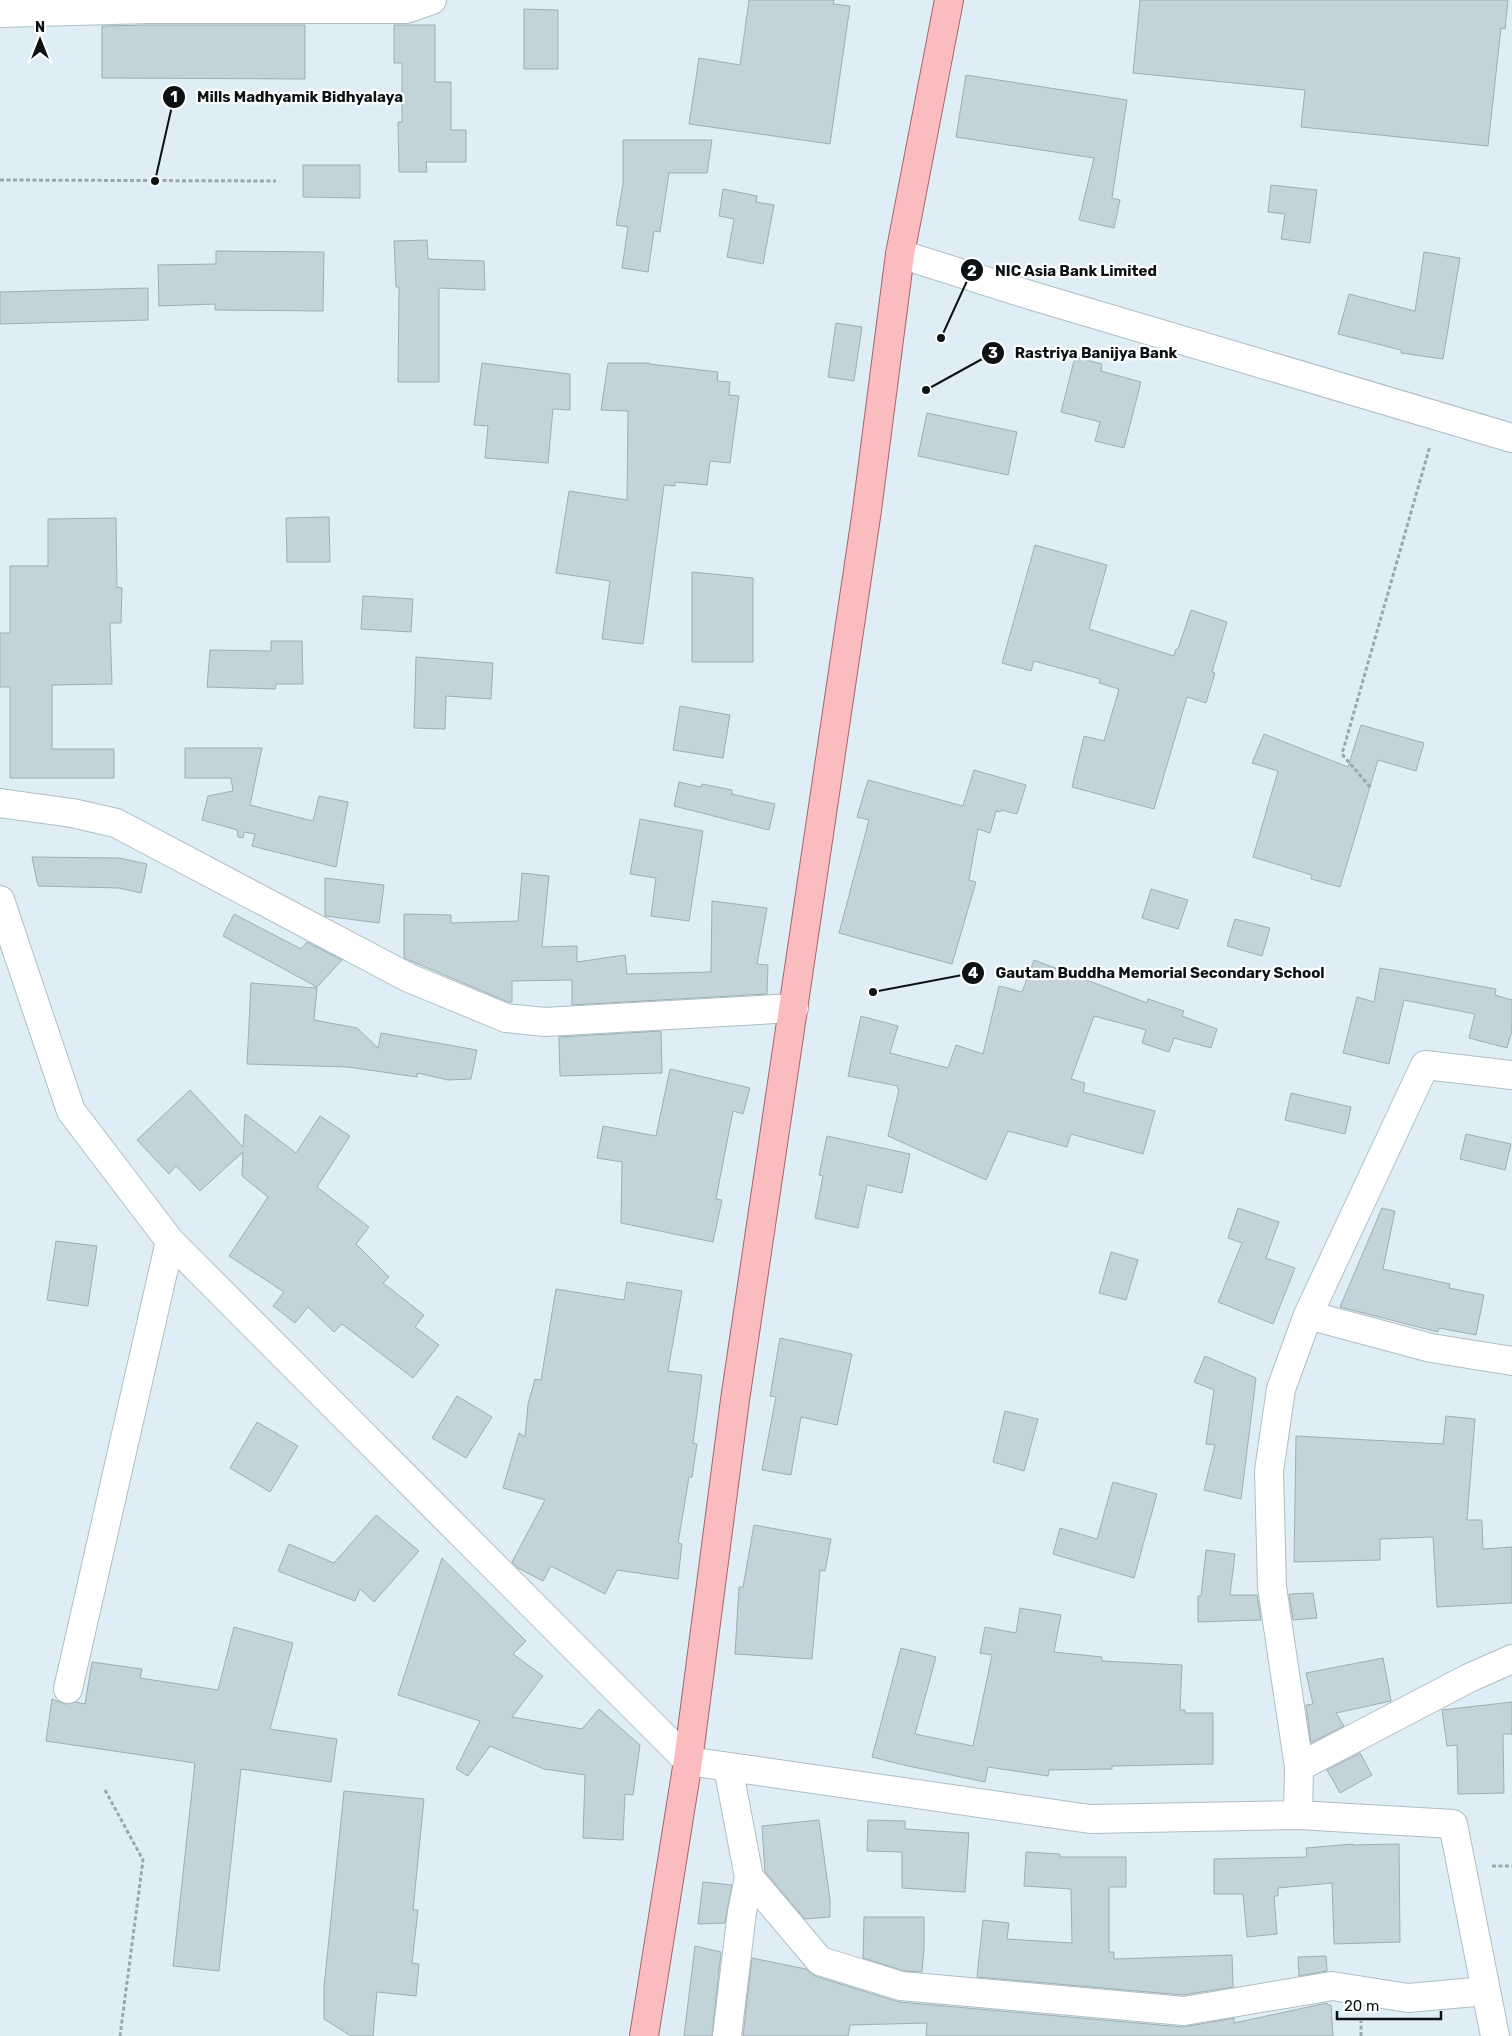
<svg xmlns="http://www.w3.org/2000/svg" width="1512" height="2036" viewBox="0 0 1512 2036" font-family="Rubik,sans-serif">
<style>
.building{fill:#c3d3da;stroke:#9faeb5}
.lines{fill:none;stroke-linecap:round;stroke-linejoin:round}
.street-casing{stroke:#afbec5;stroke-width:30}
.primary-casing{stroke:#a66468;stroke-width:30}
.path{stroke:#9ba7ad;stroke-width:3;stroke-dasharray:4 2.5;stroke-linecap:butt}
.street{stroke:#fff;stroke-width:28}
.primary{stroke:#fbbcbf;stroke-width:28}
.leader{fill:none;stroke:#0d1215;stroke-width:2}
.callout-dot{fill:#0d1215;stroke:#fff;stroke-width:2}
.mark-label{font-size:15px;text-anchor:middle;font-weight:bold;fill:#fff}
.callout-label{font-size:15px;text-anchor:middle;font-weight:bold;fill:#0d1215;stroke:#fff;stroke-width:4.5;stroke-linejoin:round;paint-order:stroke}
</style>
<rect width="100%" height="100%" fill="#dfeef6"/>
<path class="building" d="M749,0H834L833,4L850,6L830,144L689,124L699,58L740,65Z
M1140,0H1508L1505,29L1501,28L1488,146L1301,127L1305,90L1133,73Z
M524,9L558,10V69H524Z
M149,25H305V79L102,78V26Z
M394,25H435V82H451V130H466V162H426L427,172H399L398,122H402V63H394Z
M966,75L1127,100L1112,198L1120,200L1114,228L1079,220L1094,158L956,137Z
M623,140H712L707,173H669L660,232L654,231L648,272L622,268L628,227L616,225L623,184Z
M303,165H360V198L303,197Z
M1271,185L1317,190L1310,243L1281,239L1285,214L1268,212Z
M723,189L757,196L756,202L774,205L763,264L727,257L734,219L719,216Z
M427,240L428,259L484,261L485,290L439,288V382H398L399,287H396L394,241Z
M216,251L324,252L323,311L215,310V304L159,306L158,265L216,264Z
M1424,252L1460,258L1443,359L1401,353V350L1338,334L1349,294L1415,311Z
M148,288V320L0,324V292Z
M836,323L862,327L854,381L828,377Z
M1075,357L1102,364L1101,371L1141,382L1124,448L1095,441L1100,422L1061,412Z
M482,363L570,374V410L553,409L548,463L485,458L488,426L474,425Z
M608,363H650V364L718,372L717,381L730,382L729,395L739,396L730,463L710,461L707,485L675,482V486L664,485L643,644L602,639L610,581L556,573L569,491L627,500L628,411L601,410Z
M927,413L1017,432L1008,475L918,456Z
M329,517L330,562H287L286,518Z
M116,518L117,587L122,588L121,623H110L112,684L52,685V749H114V778H10V687H0V633H10V566H48V519Z
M1035,545L1107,565L1089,629L1174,656L1176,649H1178L1191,610L1227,622L1212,672L1215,673L1206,703L1187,697L1154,809L1072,787L1084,736L1104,741L1119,689L1099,683L1100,679L1034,661L1031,671L1002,663Z
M692,572L753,578V662H692Z
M363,596L413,599L411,632L361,629Z
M271,641H302L303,684H276L275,689L207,687L210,650L271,651Z
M416,657L493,663L491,699L446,696L445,729L414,728Z
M680,706L730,715L723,758L673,750Z
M1361,725L1424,743L1416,771L1378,760L1340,887L1311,879L1312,875L1253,857L1278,771L1252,763L1264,734L1348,767Z
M185,748H262L250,805L313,821L319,796L348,802L336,867L252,846L255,834L244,832L243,838L238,837L237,830L202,820L208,796L233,791L231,778H185Z
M974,770L1026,785L1017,814L1001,810L1000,812L996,811L990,833L978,829L969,880L976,882L952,964L839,933L869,820L857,817L868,780L963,806Z
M679,782L701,787L702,784L732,790V794L775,804L769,830L674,806Z
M640,819L703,831L689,921L651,916L656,878L630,874Z
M32,857L119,858L147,864L141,893L119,888L38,886Z
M522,873L549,876L542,947L577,946V962L625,955L627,974L711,972L712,901L767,908L757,964L768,965L767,994L572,1005V980L512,981V1002H508L404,958V914L451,915V923L518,921Z
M325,878L384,885L379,923L325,916Z
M1151,889L1188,900L1178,929L1142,918Z
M234,914L301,949L307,942L342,960L317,987L223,936Z
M1235,919L1270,928L1262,956L1227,946Z
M1034,960L1147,1003L1148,999L1184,1011L1182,1016L1217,1029L1211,1048L1174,1038L1169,1052L1142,1043L1146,1030L1094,1016L1071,1079L1085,1083L1083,1092L1155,1111L1143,1154L1071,1134L1067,1147L1008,1131L986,1180L888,1136L899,1089L897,1088L898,1086L848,1076L861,1016L898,1026L890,1053L948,1068L956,1045L983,1054L999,986L1022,992Z
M1380,968L1496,989L1495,995L1512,1000V1030L1507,1048L1469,1038L1475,1014L1404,1000L1389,1064L1343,1053L1357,997L1374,1002Z
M251,983L317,988L314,1020L357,1028L378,1048L381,1033L477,1050L471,1079L448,1080L417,1073V1077L348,1067L247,1064Z
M661,1031L662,1073L560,1076L559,1037Z
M670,1069L750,1088L743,1114L733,1111L716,1199L722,1200L713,1242L621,1223L622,1162L597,1158L603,1126L656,1136Z
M190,1090L243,1147L245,1114L296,1153L320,1116L350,1136L317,1187L369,1227L356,1244L389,1277L383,1283L424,1315L415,1327L439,1345L413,1378L342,1324L334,1332L308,1307L295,1323L273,1306L284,1292L229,1256L268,1197L242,1176L243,1152L200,1191L176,1166L169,1174L137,1140Z
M1291,1093L1351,1107L1345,1134L1285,1120Z
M1466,1134L1511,1144L1505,1170L1460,1159Z
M827,1136L910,1154L902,1193L867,1185L858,1228L815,1218L823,1176L819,1175Z
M1238,1208L1279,1222L1266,1258L1295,1268L1273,1324L1218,1302L1242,1243L1228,1238Z
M1382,1208L1395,1211L1383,1269L1450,1284L1449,1288L1484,1295L1476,1335L1439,1328L1438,1332L1340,1307Z
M56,1241L97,1246L88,1306L47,1300Z
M1111,1252L1138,1260L1126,1300L1099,1293Z
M627,1282L682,1291L668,1371L702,1375L693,1443L697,1444L692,1477H689L678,1543L682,1544L678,1579L617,1570L605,1594L551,1566L543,1581L518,1568L512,1562L545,1500L503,1488L519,1433L525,1437L528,1404L535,1379L541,1380L556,1289L624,1300Z
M780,1338L852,1354L837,1425L801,1417L791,1475L762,1470L776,1397L770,1396Z
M1205,1356L1256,1378L1241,1499L1204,1490L1215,1445L1206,1444L1214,1390L1194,1382Z
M457,1396L492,1417L466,1458L432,1438Z
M1005,1411L1038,1419L1024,1471L993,1462Z
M1446,1416L1475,1419L1467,1520H1482L1483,1549L1512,1547V1603L1437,1607L1433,1537L1380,1539V1560L1294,1562L1296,1436L1443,1444Z
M257,1422L298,1446L270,1492L230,1468Z
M1113,1482L1157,1494L1134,1578L1053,1554L1060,1528L1097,1539Z
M376,1515L419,1551L374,1602L360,1589L355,1601L278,1571L289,1544L334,1563Z
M754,1525L831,1539L825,1571L820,1570L812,1659L735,1654L739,1587H743Z
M1206,1550L1235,1554L1230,1595H1257L1261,1620L1198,1622V1596H1201Z
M442,1558L526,1641L513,1654L543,1676L512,1717L582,1729L599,1709L640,1745L633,1795L625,1794L623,1840L583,1838L585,1775L544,1769L490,1746L468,1776L456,1769L480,1721L398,1695Z
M1313,1593L1317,1618L1293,1620L1289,1594Z
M1020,1608L1061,1615L1054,1652L1102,1657V1661L1182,1665L1180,1710H1185V1713H1213V1764L1112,1766V1769L1049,1770L1048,1776L988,1767L985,1782L908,1766L872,1757L901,1648L936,1657L915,1734L973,1746L992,1655L980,1653L985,1627L1016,1633Z
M234,1627L293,1643L270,1729L337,1739L331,1782L241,1769L219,1971L173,1966L195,1763L46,1741L52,1699L65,1704L75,1702L85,1704L92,1662L142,1669L140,1678L218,1690Z
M1383,1658L1391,1701L1336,1713L1344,1726L1311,1743L1306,1705L1313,1704L1306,1673Z
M1512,1702V1734H1503L1504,1793L1458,1794L1457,1745L1447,1746L1442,1710Z
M1360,1753L1372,1775L1340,1793L1327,1770Z
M344,1791L424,1799L413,1910H418L412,1963L419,1964L416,1996L377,1992L373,2036H351L324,2019V1987Z
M819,1820L830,1900V1917L805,1919L765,1872L762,1826Z
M868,1820L905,1821V1829L969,1833L965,1892L902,1888V1852L867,1851Z
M1353,1844V1845L1399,1844L1400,1942L1334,1944L1332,1883L1278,1888V1896H1274L1277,1934L1247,1937L1243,1894H1214V1859L1307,1857L1306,1848Z
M1026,1852L1060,1854V1857H1126V1887H1109V1952H1114V1959L1232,1955L1233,1987L1183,1995L977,1977L983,1920L1009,1923L1007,1939L1072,1943L1071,1889L1024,1886Z
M703,1882L732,1885L725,1923L698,1924Z
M864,1917H924V1948L922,1972L904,1971L863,1958Z
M695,1946L721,1952L712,2036H684Z
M1326,1956L1327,1971L1299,1976L1298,1957Z
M752,1958L806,1969L815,1976L899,2002L1183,2027L1234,2018V2023L1327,2003L1328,2005H1331L1333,2036H926L927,2023L850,2025L848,2036H743Z"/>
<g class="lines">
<g class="street-casing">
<path id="street" d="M0,13L149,9H406L432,0
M900,254L1033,296L1512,438
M0,803L72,813L116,823L409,978L506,1018L545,1022L794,1008
M0,900L71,1111L170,1241L688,1761L1090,1819L1298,1815L1453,1824L1495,2036
M1308,1315L1431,1348L1512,1361
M68,1689L170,1241
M728,1767L749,1877L820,1961L901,1986L1184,2011L1332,1986L1408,1998L1486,1991
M1299,1767L1469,1678L1512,1659
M1298,1815L1299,1767L1272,1587L1269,1471L1281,1389L1308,1315L1425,1065L1512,1075
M727,2036L742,1912L749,1877"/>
</g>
<g class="primary-casing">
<path id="primary" d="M644,2036L688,1761L735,1400L867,510L900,254L949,0"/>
</g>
<path class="path" d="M0,180L276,181
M1370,787L1342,754L1430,446
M105,1790L143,1860L120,2036
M1492,1866H1512
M1361,2036V2021"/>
<use href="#street" class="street"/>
<use href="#primary" class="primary"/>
</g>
<path class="leader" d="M155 181L174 97M941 338L972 270M926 390L993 353M873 992L973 973"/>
<g class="callout-dot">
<circle cx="155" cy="181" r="5"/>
<circle cx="941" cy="338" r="5"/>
<circle cx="926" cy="390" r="5"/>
<circle cx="873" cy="992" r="5"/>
<circle cx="174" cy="97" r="12"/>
<circle cx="972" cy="270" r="12"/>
<circle cx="993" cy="353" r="12"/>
<circle cx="973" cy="973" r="12"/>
</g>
<g class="mark-label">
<text x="174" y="102">1</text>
<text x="972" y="276">2</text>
<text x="993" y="358">3</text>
<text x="973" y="978">4</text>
</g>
<g class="callout-label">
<text x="300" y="102">Mills Madhyamik Bidhyalaya</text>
<text x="1076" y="276">NIC Asia Bank Limited</text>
<text x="1096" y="358">Rastriya Banijya Bank</text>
<text x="1160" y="978">Gautam Buddha Memorial Secondary School</text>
</g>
<g transform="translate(40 40)" stroke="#ffffff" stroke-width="4" paint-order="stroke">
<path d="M0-4L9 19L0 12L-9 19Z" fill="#0d1215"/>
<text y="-8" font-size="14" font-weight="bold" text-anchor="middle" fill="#0d1215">N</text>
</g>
<path d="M1337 2011v8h104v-8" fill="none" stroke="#0d1215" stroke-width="2.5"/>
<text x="1344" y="2011" font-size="15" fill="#0d1215" stroke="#ffffff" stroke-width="4" paint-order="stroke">20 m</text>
</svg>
